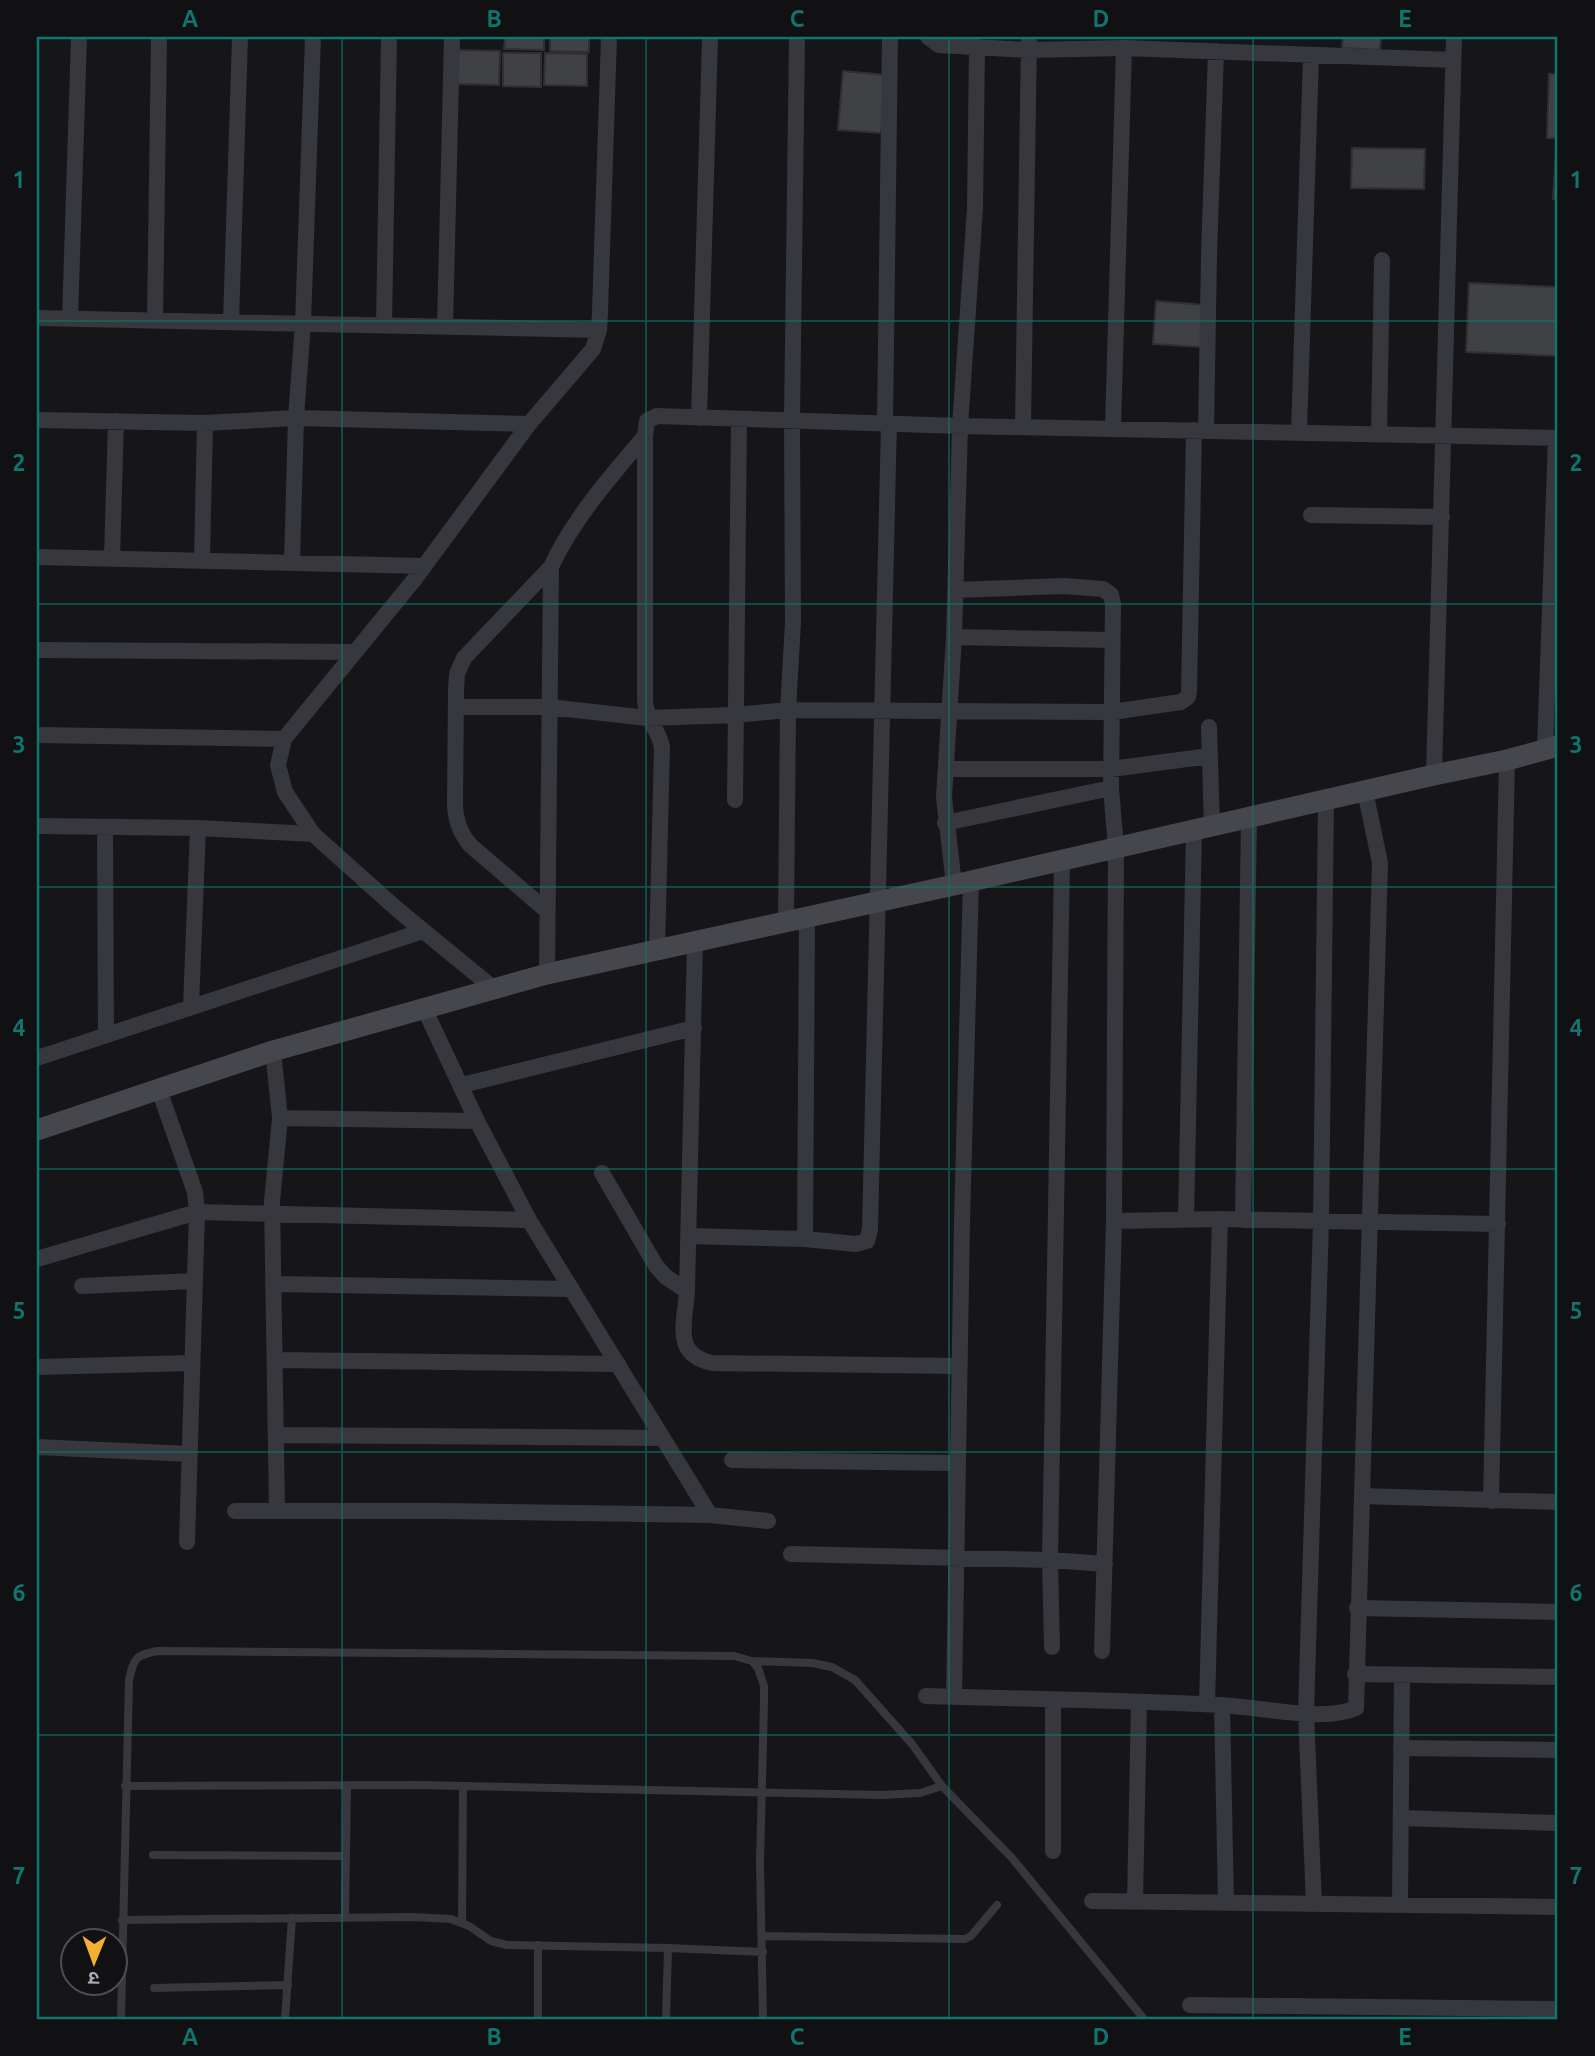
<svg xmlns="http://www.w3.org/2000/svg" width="1595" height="2056" viewBox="0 0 1595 2056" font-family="Ubuntu,'Noto Sans Devanagari',sans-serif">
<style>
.building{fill:#404145;stroke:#303034;stroke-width:2}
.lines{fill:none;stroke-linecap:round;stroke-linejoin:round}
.lane{stroke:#37383d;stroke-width:8}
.street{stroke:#37383d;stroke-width:16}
.secondary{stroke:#45474d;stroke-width:21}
.grid{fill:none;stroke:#0f766e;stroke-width:2;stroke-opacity:0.55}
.neatline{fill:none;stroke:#0f766e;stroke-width:2.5}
.grid-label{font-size:23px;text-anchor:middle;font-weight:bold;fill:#0f766e}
</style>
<rect width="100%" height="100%" fill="#161618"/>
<path class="building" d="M505,37H544V50L504,49Z
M550,37H589V52L550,51Z
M1343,37H1381L1380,50L1342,48Z
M457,50L500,51L499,85L457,84Z
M503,53H541V87L503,86Z
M545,53L587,54V86L544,85Z
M843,71L886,75L881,133L838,130Z
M1549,74H1558V138H1547Z
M1352,148L1425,149L1424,189L1351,188Z
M1556,152H1558V199H1553Z
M1469,283L1558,287V356L1466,352Z
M1156,301L1204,305L1201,347L1153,344Z"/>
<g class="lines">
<path class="lane" d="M752,1661L812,1663L832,1667L855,1680L912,1744L942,1786L1012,1858L1144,2019
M125,1786L419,1785L883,1795L920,1793L942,1786
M153,1855L346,1856
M345,1917L347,1786
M122,1920L413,1917L451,1919L469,1926L491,1941L507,1945L668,1948L763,1952
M462,1923L463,1786
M763,1936L965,1939L971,1936L997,1905
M538,1945V2019
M154,1988L288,1985
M121,2019L129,1680C134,1658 135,1655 158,1651L734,1656L752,1661L758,1668L764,1686V1702L760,1862L763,2019
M285,2019L292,1918
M666,2019L668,1948"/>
<path class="street" d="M928,37L939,45L1029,50L1124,48L1453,60
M37,318L599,330
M70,319L79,37
M155,320L159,37
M231,322L240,37
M384,325L389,37
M445,326L452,37
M699,418L710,37
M37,420L205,423L296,418L529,424
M885,422L890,37
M1023,425L1029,37
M1113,427L1124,48
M1206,429L1209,256L1216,51
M1299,432L1311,55
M1379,434L1382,260
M1311,515L1442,517
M37,557L424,566
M112,559L116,421
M202,560L205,423
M292,562L296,418L303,323L313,37
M955,590L1064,586L1103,589L1111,595L1113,604L1111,788
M954,637L1112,640
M37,650L355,652
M457,707H549L647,718L735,715L788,710L1112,712L1181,702L1188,697L1189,692L1194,430
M1209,727L1212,826
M37,735L284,739
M1545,749L1556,438
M946,769H1111L1210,756
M1434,775L1454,37
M735,800L739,419
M945,823L1111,788L1116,848L1114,1221L1102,1651
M37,826L198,828L313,834
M105,827L106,1035
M954,885L944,797L954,637L960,426L975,208L977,47
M547,911L470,845C460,832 456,822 455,805L456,690L457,674L464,658L551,567
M786,922L788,710L793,622L792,420L797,37
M695,942L687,1291C685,1323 672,1354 712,1363L959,1366
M657,950L662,747C658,728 647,722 645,701V436L647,421L657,416L960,426L1558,438
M547,974L551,567C573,519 611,476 645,436
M493,988L398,910L313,834L285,792L278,765L284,739L414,580L529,424L593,349L599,330L600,312L609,37
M191,1006L198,828
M424,1008L477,1121L529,1220L710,1515
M273,1051L280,1118L272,1201L277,1511
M37,1058L423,931
M462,1085L694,1028
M159,1090L195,1192L197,1212L187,1542
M280,1118L477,1121
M602,1173L656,1266L666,1277L687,1291
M1186,1220L1194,830
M1243,1220L1249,817
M1114,1221L1220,1219L1498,1224
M689,1236L805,1239L856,1244L867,1241L870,1229L889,422
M805,1239L807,917
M37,1259L197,1212L529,1220
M273,1284L572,1289
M82,1286L194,1281
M275,1360L618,1364
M37,1367L192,1363
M276,1435L663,1438
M37,1447L189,1454
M732,1460L957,1463
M1362,1496L1558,1502
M1491,1501L1507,760
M235,1511H441L710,1515L768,1521
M791,1554L1050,1560L1105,1564
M1357,1608L1558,1612
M1052,1647L1050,1560L1062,860
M1355,1674L1558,1677
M926,1696C1023,1699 1121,1700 1219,1705C1256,1706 1324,1723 1356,1708L1380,863L1365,791
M954,1697L962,1223L971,880
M1053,1700V1851
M1207,1704L1220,1219
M1222,1705L1226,1903
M1401,1748L1558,1750
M1401,1818L1558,1823
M1092,1901L1558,1907
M1135,1902L1139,1702
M1314,1904L1306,1713L1321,1222L1326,800
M1400,1905L1402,1675
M1190,2005L1558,2009"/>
<path class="secondary" d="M37,1130L273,1051L547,974L954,885L1434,775L1507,760L1558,746"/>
</g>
<path class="grid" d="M342,37V2019M646,37V2019M949,37V2019M1253,37V2019M37,321H1558M37,604H1558M37,887H1558M37,1169H1558M37,1452H1558M37,1735H1558"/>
<rect width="1595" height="2056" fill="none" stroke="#111113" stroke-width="77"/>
<g transform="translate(94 1962) rotate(181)"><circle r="33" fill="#111113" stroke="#4d4f55" stroke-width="2"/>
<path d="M0-5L12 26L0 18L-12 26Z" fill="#f2b134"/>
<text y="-10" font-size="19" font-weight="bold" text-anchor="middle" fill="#a8adb8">उ</text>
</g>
<rect x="38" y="38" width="1518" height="1980" class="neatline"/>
<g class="grid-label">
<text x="190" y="27">A</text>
<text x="494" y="27">B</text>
<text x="797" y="27">C</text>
<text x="1101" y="27">D</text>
<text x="1405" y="27">E</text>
<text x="19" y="188">1</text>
<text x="1576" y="188">1</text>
<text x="19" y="471">2</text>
<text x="1576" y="471">2</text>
<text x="19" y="753">3</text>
<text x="1576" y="753">3</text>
<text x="19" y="1036">4</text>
<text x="1576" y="1036">4</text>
<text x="19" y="1319">5</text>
<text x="1576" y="1319">5</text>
<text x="19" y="1601">6</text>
<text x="1576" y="1601">6</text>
<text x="19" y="1884">7</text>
<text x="1576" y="1884">7</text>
<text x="190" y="2045">A</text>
<text x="494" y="2045">B</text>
<text x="797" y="2045">C</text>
<text x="1101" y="2045">D</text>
<text x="1405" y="2045">E</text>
</g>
</svg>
